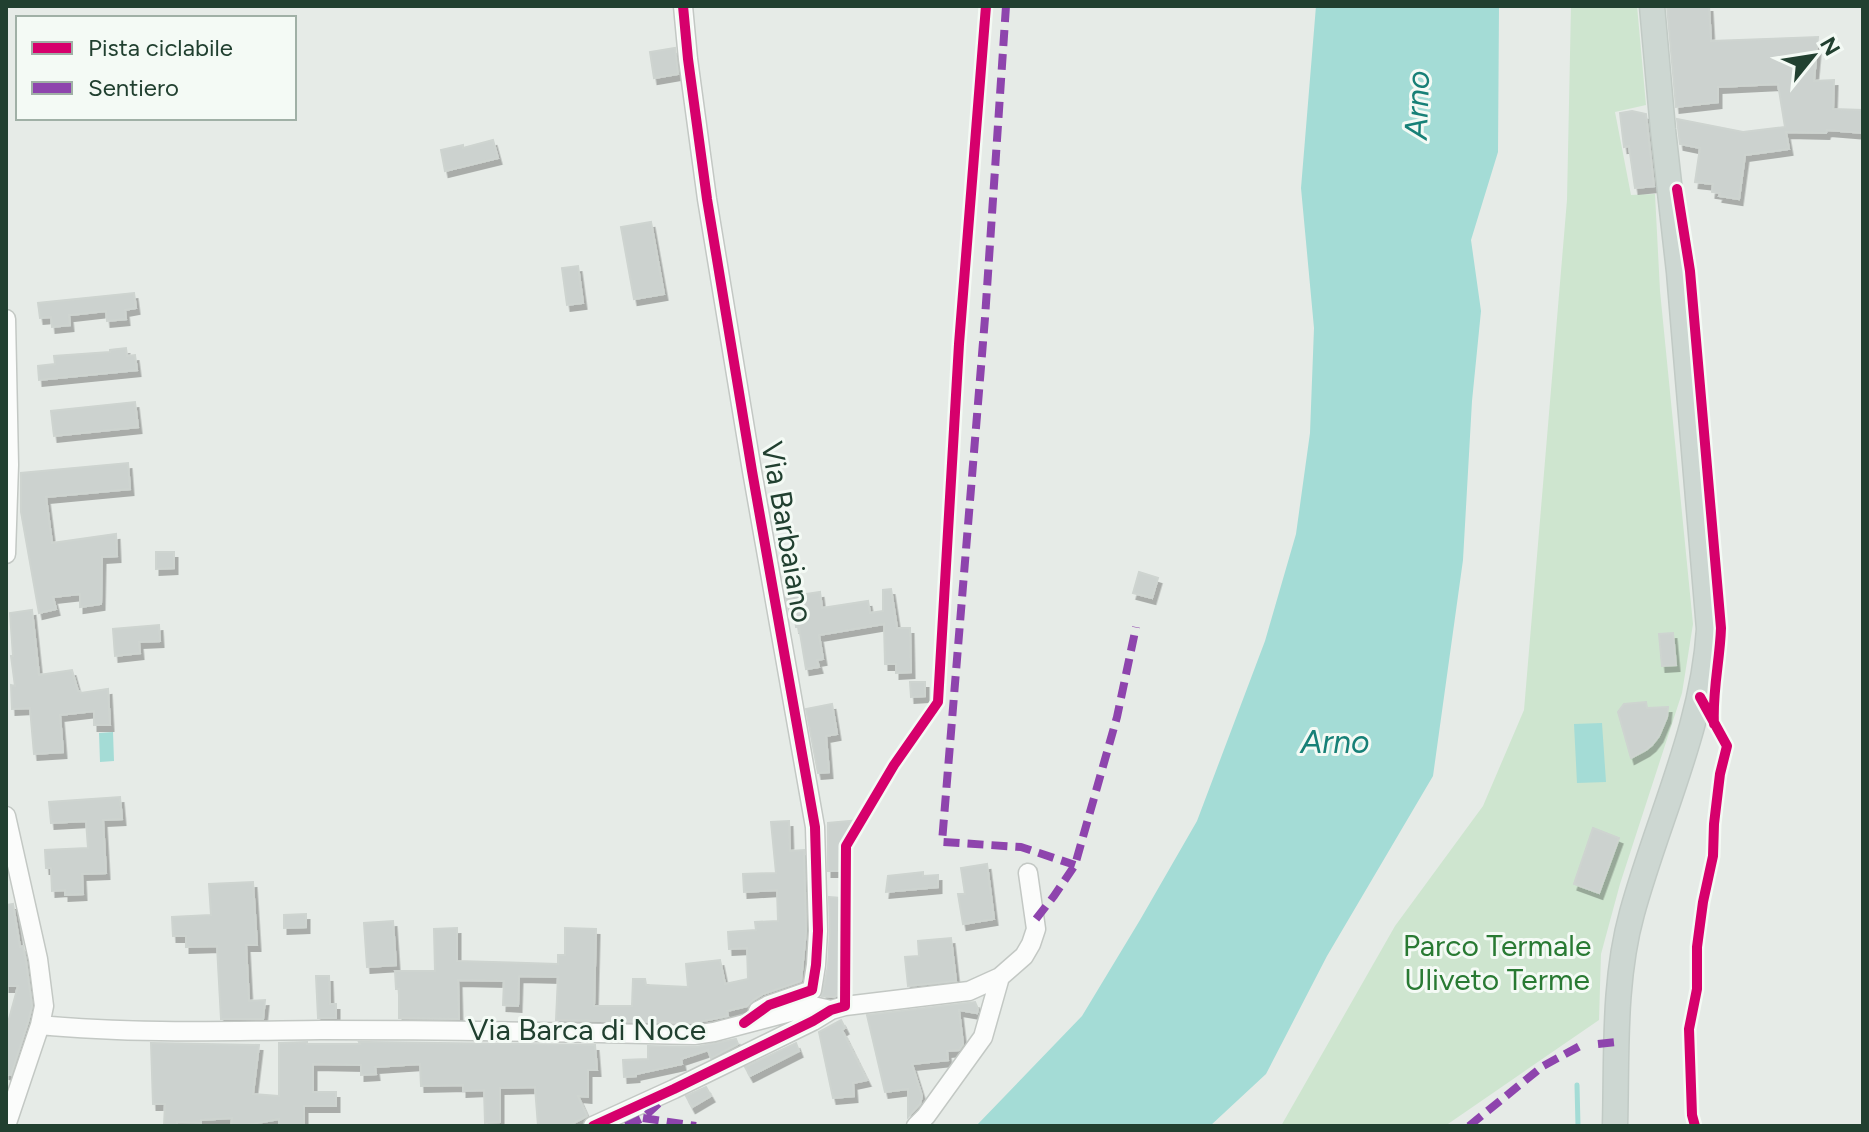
<svg xmlns="http://www.w3.org/2000/svg" width="1869" height="1132" viewBox="0 0 1869 1132" font-family="Figtree,sans-serif">
<style>
.green{fill:#cee5cf}
.water{fill:#a4dcd6}
.lines{fill:none;stroke-linecap:round;stroke-linejoin:round}
.stream{stroke:#a4dcd6;stroke-width:5}
.building{fill:#ccd2cf;stroke:#ced4d0;stroke-width:2;filter:url(#shadow)}
.minor-casing{stroke:#c3c8c4;stroke-width:21}
.major-casing{stroke:#c1cac5;stroke-width:27}
.minor{stroke:#fbfcfb;stroke-width:18}
.major{stroke:#cdd7d2;stroke-width:24}
.quiet{stroke:#8e44ad;stroke-width:8;stroke-dasharray:16 8;stroke-linecap:butt}
.cycleway-casing{stroke:#f4faf5;stroke-width:15}
.cycleway{stroke:#d6006c;stroke-width:10}
.labels{text-anchor:middle;stroke-width:6;stroke-linejoin:round;paint-order:stroke}
.street-label{font-size:30px;fill:#214030;stroke:#f4faf5}
.park-label{font-size:30px;fill:#297a33;stroke:#f4faf5}
.water-label{font-size:32px;font-style:italic;fill:#178077;stroke:#f4faf5}
</style>
<defs>
<filter id="shadow"><feDropShadow dx="3.5" dy="6" stdDeviation="0" flood-color="#0004"/></filter>
</defs>
<rect width="100%" height="100%" fill="#e6ebe7"/>
<path class="green" d="M1571,6H1637L1646,105L1615,112L1631,195L1655,194L1660,291L1693,624L1682,693L1620,884L1601,954L1599,1020L1445,1126H1281L1395,926L1483,806L1524,710L1567,200Z"/>
<path class="water" d="M1316,6H1499L1498,152L1471,240L1481,311L1472,401L1463,560L1433,776L1327,956L1266,1074L1210,1126H976L1082,1016L1140,920L1197,821L1265,641L1296,534L1310,433L1314,328L1301,188Z
M1602,723L1606,782L1577,783L1574,724Z
M113,732L114,761L100,762L99,733Z"/>
<g class="lines">
<path class="stream" d="M1577,1085L1578,1126"/>
</g>
<path class="building" d="M1667,6H1709L1711,41L1818,37L1814,81L1834,80L1833,109L1863,110V133L1827,130L1826,133L1786,132L1789,149L1745,155L1739,199L1719,196L1720,193L1712,192L1713,184L1695,182L1700,148L1680,144L1677,119L1743,132L1785,127L1778,84L1718,87V102L1676,107Z
M675,48L678,74L654,78L650,52Z
M1632,111L1646,114L1654,186L1635,188L1629,146L1624,147L1620,113Z
M493,140L498,158L445,171L441,150L463,145V148Z
M651,222L664,294L634,299L621,227Z
M578,266L583,303L567,305L562,268Z
M134,293L136,308L125,310L126,319L107,321L106,311L71,315H69L70,325L52,327L51,317L40,318L38,303Z
M126,348L127,356L135,355L137,370L39,380L38,366L55,364L54,356L110,352V350Z
M135,402L138,427L54,436L51,411Z
M128,463L130,489L46,497L52,543L116,534L117,556L102,557L101,604L80,607V594L53,597L56,609L39,613L21,512V473Z
M156,552H174V568L156,569Z
M1139,572L1158,578L1152,598L1133,593Z
M891,589L897,628H910L911,672L896,673V664H885L884,624L819,635L823,659L817,660L819,667L806,669L799,627H796L794,611L789,612L786,597L820,592L822,608L868,601L870,613L883,611V590Z
M32,610L39,675L72,670L78,691H80L81,693L108,689L110,725H94V711L60,715L63,752L34,754L30,708L12,709L11,685L15,686L11,656H13L10,613Z
M159,625L160,641L139,642L140,653L115,656L113,629Z
M1673,633L1676,665L1662,666L1659,634Z
M910,682H925V696L911,697Z
M1646,702L1647,708L1668,707L1667,717L1659,736L1652,745L1646,750L1631,758L1618,712L1624,704Z
M832,704L837,734L826,736L829,772L818,773L806,709Z
M120,797L122,819L103,820L106,873L82,874L83,894L65,895V890L52,891L51,868H46L45,850L88,848L86,821L51,823L49,802Z
M861,820L843,843L842,851H839L840,871H828V823Z
M789,821L790,851L804,850L806,931L801,981L763,994L752,1001L747,1006L727,1011L728,1016L693,1023L556,1020L558,977L519,976L518,1006L503,1005L504,981L458,980L459,1019L399,1018V989H396L395,971H435L434,929L457,928V961L558,964V955H565V928L596,929L594,1006H632L633,979H645L646,985L688,987L686,964L720,960L725,984L748,979L747,948L729,949L728,932L756,930L755,922L778,921L777,890L744,892L743,874L776,873L771,822Z
M1593,828L1619,838L1599,893L1574,884Z
M987,864L994,919L963,924L958,894H965L961,868Z
M923,872V876L938,875V887L886,892L888,876Z
M253,882L257,945H246L249,1001L265,1000L263,1019H221L217,946L186,947V936H173L172,917L211,915L209,884Z
M829,897L841,898V942L838,995L834,997L822,996L828,966L830,931Z
M13,904L20,947L23,946L26,961L32,1006L28,1022L11,1075L6,1073V1030L18,986H6V905Z
M306,914V927L284,928V915Z
M393,921L396,965L367,967L364,923Z
M951,938L956,981L908,986L905,957L919,956L918,941Z
M316,976H329L330,1004H336V1018H318Z
M975,1002L978,1009L977,1013L959,1010L963,1044L959,1050L947,1051L948,1060L912,1064L922,1096L920,1104L908,1117V1089L885,1092L867,1015Z
M841,1020L845,1028L842,1030L867,1080L853,1083L854,1096L833,1098L819,1032Z
M736,1039L738,1044L711,1058L708,1050L681,1059L682,1064L636,1074V1076L624,1077L623,1060L648,1059V1046L696,1047Z
M307,1042V1044H360L359,1042H368L595,1045L597,1070H588V1097L578,1096L587,1116L568,1126H538L535,1087L500,1088V1122L485,1123L484,1090L463,1091V1085L421,1086L420,1064L375,1067L376,1074L361,1075V1065L313,1064V1092H336V1106H304V1126H279V1119L241,1126H231L232,1118L201,1120V1123L177,1122V1126H164L165,1104H153L151,1043L259,1045L253,1094L279,1096V1043Z
M796,1043L799,1051L750,1076L745,1067Z
M706,1087L711,1096L692,1107L686,1096Z"/>
<g class="lines">
<g class="minor-casing">
<path id="minor" d="M683,6L688,59L707,199L752,471L815,827L818,931L816,965L812,990L769,1005L758,1011
M6,319L9,465L6,554
M6,816L38,959L44,1006L40,1025L6,1126
M40,1025C133,1034 228,1031 321,1030C445,1030 570,1032 694,1035L714,1032L813,1006L831,1010L845,1006L969,991L1000,977L1024,956L1031,944L1036,929L1028,873
M593,1126L674,1089L813,1021L831,1010
M916,1126L926,1116L983,1037L1000,977"/>
</g>
<g class="major-casing">
<path id="major" d="M1615,1126C1617,1055 1613,982 1632,913C1658,818 1703,728 1709,629L1679,272L1663,130L1652,6"/>
</g>
<use href="#minor" class="minor"/>
<use href="#major" class="major"/>
<path class="quiet" d="M1006,6L985,318L942,842L1021,847L1075,865
M1036,919L1054,896L1075,865L1117,717L1136,627
M1598,1044L1617,1042
M643,1118L696,1126
M626,1126L643,1118L659,1103
M1469,1126L1543,1066L1580,1046"/>
<g class="cycleway-casing">
<path id="cycleway" d="M683,6L688,59L707,199L752,471L815,827L818,931L816,965L812,990L769,1005L744,1023
M1677,189L1690,271L1721,628C1720,660 1712,692 1714,724
M593,1126L674,1089L813,1021L831,1010L845,1006L846,846L894,765L938,702L959,344L986,6
M1695,1126L1692,1115L1689,1029L1697,989V947L1703,902L1713,856L1714,824L1720,774L1727,746L1700,697"/>
</g>
<use href="#cycleway" class="cycleway"/>
</g>
<g class="labels">
<g class="street-label">
<text transform="translate(787 532) rotate(80)" y="10">Via Barbaiano</text>
<text x="587" y="1040">Via Barca di Noce</text>
</g>
<g class="park-label">
<text x="1497" y="956">Parco Termale<tspan x="1497" dy="34">Uliveto Terme</tspan></text>
</g>
<g class="water-label">
<text transform="translate(1417 105) rotate(-88)" y="11">Arno</text>
<text x="1335" y="753">Arno</text>
</g>
</g>
<rect width="1869" height="1132" fill="none" stroke="#214030" stroke-width="16"/>
<rect x="16" y="16" width="280" height="104" fill="#f4faf5" stroke="#a0b0a6" stroke-width="2"/>
<rect x="32" y="42" width="40" height="12" fill="#d6006c" stroke="#a0b0a6" stroke-width="2"/>
<text x="88" y="56" font-size="24" fill="#214030">Pista ciclabile</text>
<rect x="32" y="82" width="40" height="12" fill="#8e44ad" stroke="#a0b0a6" stroke-width="2"/>
<text x="88" y="96" font-size="24" fill="#214030">Sentiero</text>
<g transform="translate(1813 56) rotate(60)" stroke="#f4faf5" stroke-width="6" paint-order="stroke">
<path d="M0-6L14 30L0 20L-14 30Z" fill="#214030"/>
<text y="-12" font-size="22" font-weight="bold" text-anchor="middle" fill="#214030">N</text>
</g>
</svg>
